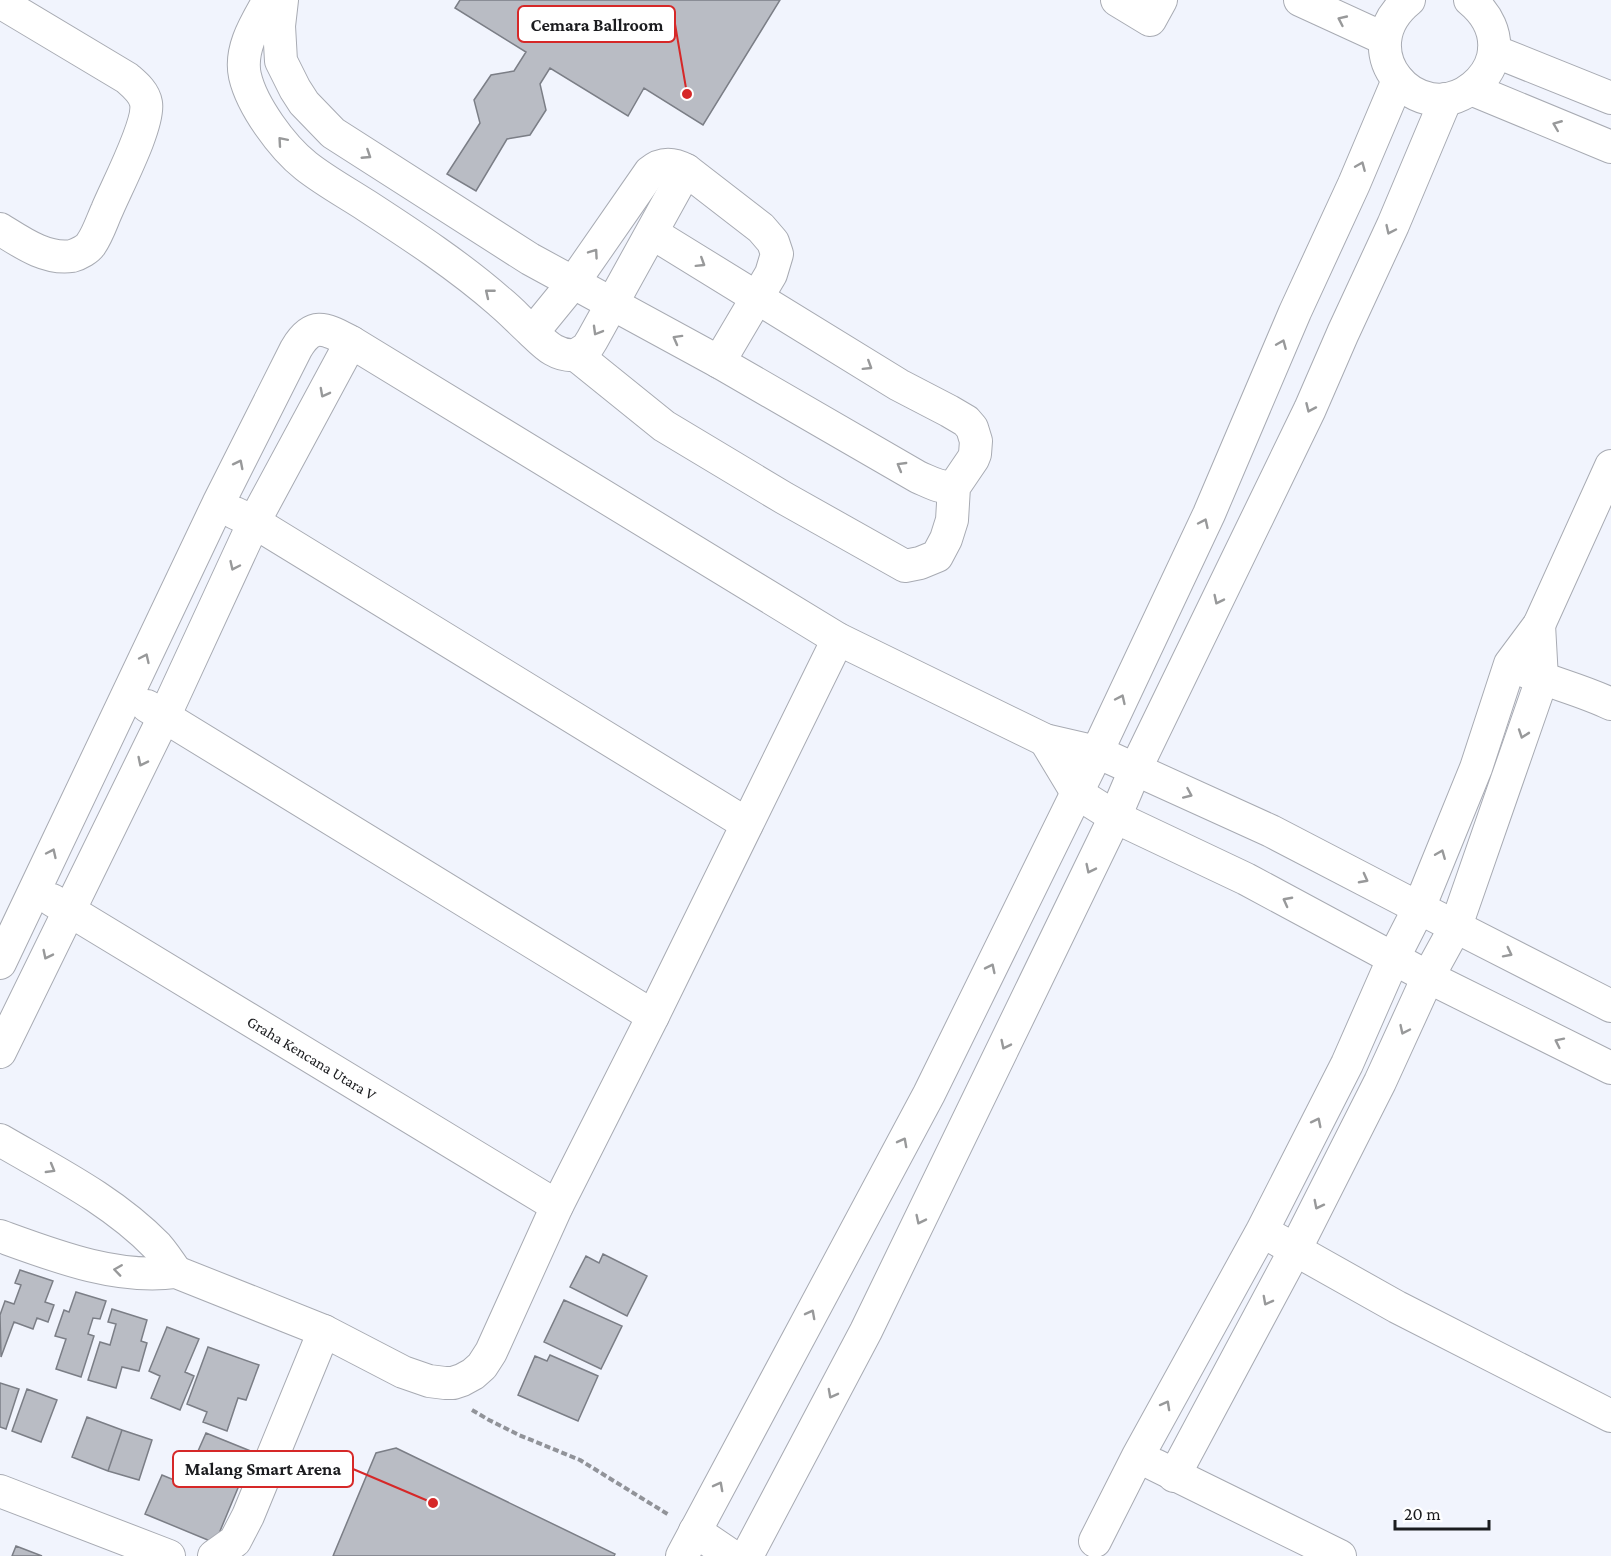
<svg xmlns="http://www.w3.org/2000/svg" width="1611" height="1556" viewBox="0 0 1611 1556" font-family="'Crimson Pro',serif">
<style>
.building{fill:#b9bcc4;stroke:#7b7e86;stroke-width:1.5}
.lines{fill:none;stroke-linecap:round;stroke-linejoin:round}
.minor-casing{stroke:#a8abb3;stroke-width:34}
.path{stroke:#919399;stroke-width:4;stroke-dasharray:6 3;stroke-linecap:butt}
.minor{stroke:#fff;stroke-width:32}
.oneway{stroke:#98999a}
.labels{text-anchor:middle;stroke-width:4.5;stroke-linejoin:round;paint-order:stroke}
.street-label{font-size:16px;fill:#1b1c1f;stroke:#fff}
.leader{fill:none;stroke:#d62828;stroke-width:2}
.callout-dot{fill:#d62828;stroke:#fff;stroke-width:2}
.callout{fill:#fff;stroke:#d62828;stroke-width:2}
.callout-label{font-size:18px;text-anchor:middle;font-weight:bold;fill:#1b1c1f}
</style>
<rect width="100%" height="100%" fill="#f1f4fd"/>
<path class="building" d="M460,0H780L703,125L644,88L628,116L550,68L540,84L546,110L530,135L507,139L476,191L447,174L480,123L474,100L491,75L514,71L526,52L455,8Z
M603,1254L647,1276L627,1316L570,1287L586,1256L599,1263Z
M20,1270L53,1281L45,1302L54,1305L48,1322L37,1318L33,1329L14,1322L1,1357L0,1315L5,1301L14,1304L21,1285L15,1283Z
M76,1292L106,1301L100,1319L93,1318L88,1334L94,1336L81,1377L56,1369L66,1339L55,1336L64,1310L69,1312Z
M564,1300L622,1326L601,1369L544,1342Z
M112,1309L147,1320L141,1341L147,1343L139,1371L122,1367L116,1388L88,1380L100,1342L110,1345L116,1324L108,1322Z
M167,1327L199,1339L185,1372L194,1376L180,1410L151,1398L160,1376L149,1371Z
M208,1347L259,1365L246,1400L238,1398L227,1431L203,1422L207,1412L187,1404Z
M550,1355L598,1376L578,1421L518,1395L535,1356L547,1361Z
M0,1383L19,1389L6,1429L0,1427Z
M27,1389L57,1400L41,1442L12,1431Z
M87,1417L122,1430L108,1471L72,1457Z
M122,1430L152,1440L139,1480L108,1471Z
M206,1433L253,1452L215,1543L145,1514L162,1475L191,1487L195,1479L187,1476Z
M396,1448L615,1554L614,1556H333L376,1453Z
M16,1546L42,1556H12Z"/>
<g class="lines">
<g class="minor-casing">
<g id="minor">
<path d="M269,0C256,23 239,49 245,76C252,106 282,147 306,166C325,181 347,193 367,206C413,236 459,266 500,302C511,311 520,321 530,330C544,343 555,357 576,355L587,348L592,340L686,170"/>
<path d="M282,0L279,26L281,61L295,89L304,103L333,133L530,259L719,362L918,477C930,482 941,489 954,487"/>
<path d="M1117,0L1150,20L1161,0"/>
<path d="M1300,0L1385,39"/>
<path d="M1409,0C1347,50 1418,131 1473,87C1483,79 1490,69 1493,57C1498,34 1487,14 1470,0"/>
<path d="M0,2L127,78C135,85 144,92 146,103C150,124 116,188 107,210C102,221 98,234 91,244C88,249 79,254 72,256C46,260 21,242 0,229"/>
<path d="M1494,51L1611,98"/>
<path d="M1471,89L1611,147"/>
<path d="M533,332L573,283L650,172C662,162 673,163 686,170L761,228L773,242L777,254L771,274L719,362"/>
<path d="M576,355L664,426L784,498L905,566L920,563L937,556L946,539L952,520L954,487L973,459L975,454L976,441L972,428L966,421L949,411L899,385L652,233"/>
<path d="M235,513L254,522L747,824"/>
<path d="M1522,670C1551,683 1582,690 1611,704"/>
<path d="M147,706L653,1016"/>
<path d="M1045,740L1077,793L1115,817L1246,879L1428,977L1611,1068"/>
<path id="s1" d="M52,900L557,1206"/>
<path d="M0,963L218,504L296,349C313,320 326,329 351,342L838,639L1045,740L1097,752L1271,831L1419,908L1611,1006"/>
<path d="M0,1052L164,717L254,522L351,342"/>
<path d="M0,1140C55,1172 112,1200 157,1246C164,1254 170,1263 176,1272"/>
<path d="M0,1236C55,1256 117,1280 176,1272L324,1331L403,1372L429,1381L445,1383H453L462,1380L473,1374L482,1366L491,1352L557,1206L653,1016L838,639"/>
<path d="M1276,1239L1397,1307L1611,1416"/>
<path d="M1155,1465L1340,1556"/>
<path d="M1174,1476L1295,1250L1380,1082L1428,977L1456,926L1542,679L1539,625"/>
<path d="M0,1491L169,1556"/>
<path d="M695,1531L732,1556"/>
<path d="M1095,1541L1138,1456L1262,1231L1347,1064L1394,957L1419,908L1476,768L1510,664L1539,625L1611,466"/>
<path d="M214,1556L235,1541L248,1516L324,1331"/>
<path d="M682,1556L929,1094L1097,752L1209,514L1295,312L1354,184L1398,80"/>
<path d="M747,1556L866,1331L1115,817L1135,770L1310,409L1343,333L1393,225L1446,99"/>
</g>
</g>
<path class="path" d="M472,1410L489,1420L519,1435L580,1460L669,1515"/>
<use href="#minor" class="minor"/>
</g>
<defs><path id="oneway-chevron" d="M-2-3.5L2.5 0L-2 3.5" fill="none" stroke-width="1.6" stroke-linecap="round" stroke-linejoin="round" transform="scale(1.5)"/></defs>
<g class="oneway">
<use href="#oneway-chevron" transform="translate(1342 20) rotate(-155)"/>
<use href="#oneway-chevron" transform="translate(1557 125) rotate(-158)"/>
<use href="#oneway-chevron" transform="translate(282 141) rotate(-131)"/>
<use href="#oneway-chevron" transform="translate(367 155) rotate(33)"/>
<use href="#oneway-chevron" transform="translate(1361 166) rotate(-67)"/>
<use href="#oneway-chevron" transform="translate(1390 230) rotate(115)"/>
<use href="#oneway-chevron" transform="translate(594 253) rotate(-55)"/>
<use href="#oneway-chevron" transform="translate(701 263) rotate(32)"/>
<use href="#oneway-chevron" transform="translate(489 293) rotate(-141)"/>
<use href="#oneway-chevron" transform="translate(597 331) rotate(120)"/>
<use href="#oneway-chevron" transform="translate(677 339) rotate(-151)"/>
<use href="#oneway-chevron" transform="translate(1282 344) rotate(-67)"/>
<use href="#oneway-chevron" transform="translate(868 366) rotate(32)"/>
<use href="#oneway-chevron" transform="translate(324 393) rotate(118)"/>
<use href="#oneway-chevron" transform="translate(1310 408) rotate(114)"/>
<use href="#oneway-chevron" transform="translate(239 464) rotate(-63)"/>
<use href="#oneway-chevron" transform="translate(901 466) rotate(-150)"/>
<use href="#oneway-chevron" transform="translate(1204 523) rotate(-65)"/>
<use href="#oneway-chevron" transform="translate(234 566) rotate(115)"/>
<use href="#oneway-chevron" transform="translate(1218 600) rotate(116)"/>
<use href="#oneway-chevron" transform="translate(145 658) rotate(-65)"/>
<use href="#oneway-chevron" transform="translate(1121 699) rotate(-65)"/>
<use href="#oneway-chevron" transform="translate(1523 734) rotate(109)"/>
<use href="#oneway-chevron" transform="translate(142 762) rotate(116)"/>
<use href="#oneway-chevron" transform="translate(1188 794) rotate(24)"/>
<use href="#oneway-chevron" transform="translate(52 853) rotate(-65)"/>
<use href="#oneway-chevron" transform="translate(1441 854) rotate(-68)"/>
<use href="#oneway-chevron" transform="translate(1090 869) rotate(116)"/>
<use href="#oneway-chevron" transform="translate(1364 879) rotate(28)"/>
<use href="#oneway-chevron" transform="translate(1287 901) rotate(-152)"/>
<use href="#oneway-chevron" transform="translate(1508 953) rotate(27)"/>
<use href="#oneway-chevron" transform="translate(47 955) rotate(116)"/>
<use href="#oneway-chevron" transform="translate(991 968) rotate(-64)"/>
<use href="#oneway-chevron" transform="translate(1404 1030) rotate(115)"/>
<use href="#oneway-chevron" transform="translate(1559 1042) rotate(-154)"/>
<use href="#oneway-chevron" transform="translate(1005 1045) rotate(116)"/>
<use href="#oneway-chevron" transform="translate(1317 1122) rotate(-63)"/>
<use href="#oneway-chevron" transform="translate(903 1142) rotate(-62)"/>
<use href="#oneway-chevron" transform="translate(51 1169) rotate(30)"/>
<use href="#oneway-chevron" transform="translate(1318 1205) rotate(117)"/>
<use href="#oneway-chevron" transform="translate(920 1220) rotate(116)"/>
<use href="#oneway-chevron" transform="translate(118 1270) rotate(-172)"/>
<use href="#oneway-chevron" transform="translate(1267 1301) rotate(118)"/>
<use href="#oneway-chevron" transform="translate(811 1314) rotate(-62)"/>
<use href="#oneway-chevron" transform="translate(832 1394) rotate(118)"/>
<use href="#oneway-chevron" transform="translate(1166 1405) rotate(-61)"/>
<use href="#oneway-chevron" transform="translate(719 1486) rotate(-62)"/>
</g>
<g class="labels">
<g class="street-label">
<text dy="6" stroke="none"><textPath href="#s1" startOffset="304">Graha Kencana Utara V</textPath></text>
</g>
</g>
<path class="leader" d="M687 94L675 24M433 1503L353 1469"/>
<g class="callout-dot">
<circle cx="687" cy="94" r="6"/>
<circle cx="433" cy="1503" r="6"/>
</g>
<g class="callout">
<rect x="518" y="6" width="157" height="36" rx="6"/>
<rect x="173" y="1451" width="180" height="36" rx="6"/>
</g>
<g class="callout-label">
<text x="597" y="31">Cemara Ballroom</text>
<text x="263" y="1475">Malang Smart Arena</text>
</g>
<path d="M1395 1520v9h94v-9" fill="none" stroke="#1b1c1f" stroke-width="3"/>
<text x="1404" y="1520" font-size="18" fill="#1b1c1f" stroke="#ffffff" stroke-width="4.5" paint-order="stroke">20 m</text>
</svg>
